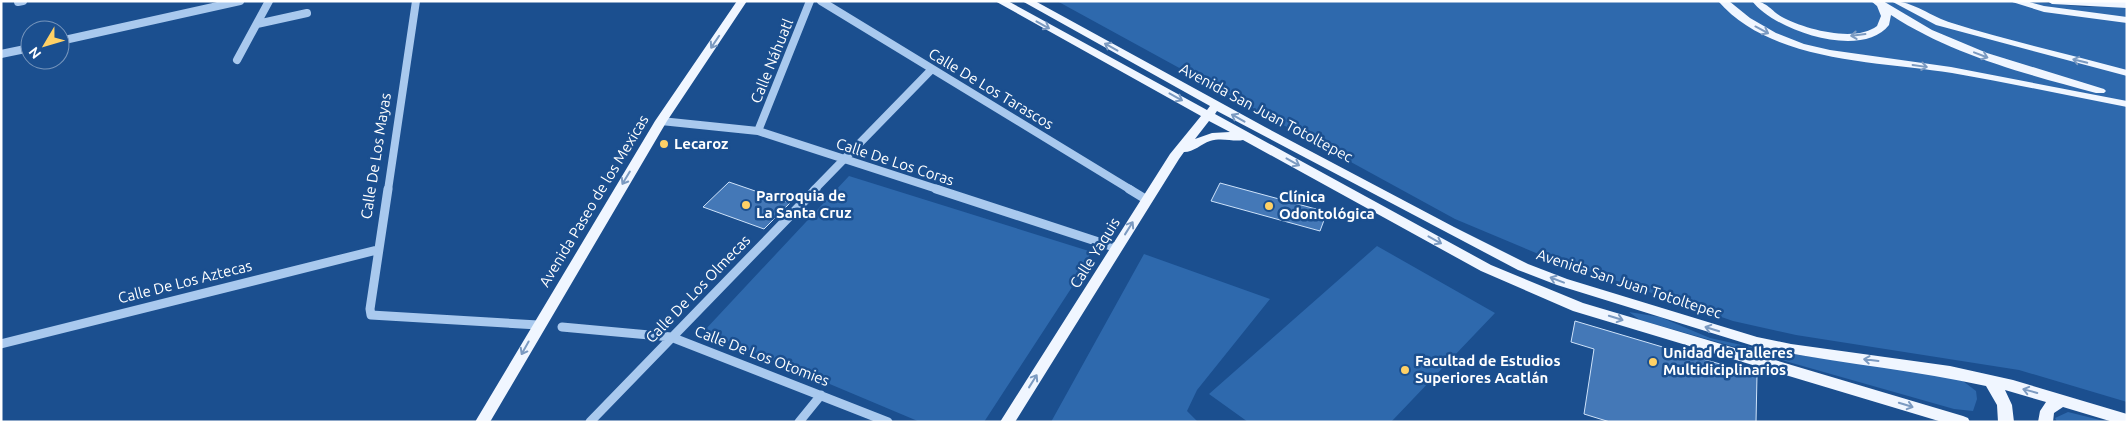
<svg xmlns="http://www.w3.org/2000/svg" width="2128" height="423" viewBox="0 0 2128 423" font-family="Ubuntu,sans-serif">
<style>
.green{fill:#2e69ad}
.building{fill:#4478b7;stroke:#cfe3fa}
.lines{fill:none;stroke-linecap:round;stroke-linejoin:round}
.minor-far1{stroke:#a9c9ee;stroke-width:8}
.minor{stroke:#a9c9ee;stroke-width:9}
.major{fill:#f0f6ff;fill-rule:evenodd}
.oneway{stroke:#7b9ac1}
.poi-dot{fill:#ffd166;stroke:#1b4f8f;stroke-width:2}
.labels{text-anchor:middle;stroke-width:5;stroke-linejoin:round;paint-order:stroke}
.street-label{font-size:15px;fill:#fff;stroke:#1b4f8f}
.poi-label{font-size:15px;font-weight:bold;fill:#fff;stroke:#1b4f8f;text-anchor:start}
</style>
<rect width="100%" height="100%" fill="#1b4f8f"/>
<path class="green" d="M1057,1H2027L2085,7L2127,5V402L2019,370L1796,335L1733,321L1536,253L1455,219Z
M849,176L1092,252L1086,260L1089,261L984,422H920L704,331Z
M1377,246L1495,313L1391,422H1248L1209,394Z
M1144,254L1270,299L1197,390L1187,411L1198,422H1051Z
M1629,312L1660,317L1710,338L1764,350L1959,378L1976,391L1977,399L1973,411L1954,409L1640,320Z
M2068,412L2108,422H2057L2055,418Z"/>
<path class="building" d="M729,182L790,203L764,229L703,207Z
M1220,183L1327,212L1320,231L1211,201Z
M1575,321L1757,375L1756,422H1610L1584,414L1594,349L1571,342Z"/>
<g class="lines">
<path class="minor-far1" d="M821,1L1131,190
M18,2L23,1
M257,24L307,13
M60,41L240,1
M1,54L30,48
M237,60L269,1
M661,121L758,131L940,190
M758,131L810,1
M388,190L416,1
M814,190L932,69"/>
<path class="minor" d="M388,189L370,309L371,315L538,325
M936,189L1117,248
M1129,189L1147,200
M562,327L671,337L888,422
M1,344L377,250
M590,422L816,189
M799,422L821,395"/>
<path class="major" d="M737,1H747L667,121L490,422H475L655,121Z
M995,1H1008L1207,110L1210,106L1022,1H1035L1265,127L1454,227L1528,264L1567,279L1757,337L1791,344L1950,366L2013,380L2127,414V422H2113L2063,407L2054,413L2053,422H2038L2040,411L2046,402L2005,390L2012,405L2014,422H1998L1997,405L1986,386C1911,369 1833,363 1757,347L1557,285L1518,270L1217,111L1215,114L1491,265L1583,303L1963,416L1968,418L1970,422H1942L1573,311L1481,271L1243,140C1233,142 1222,137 1210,141C1201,144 1194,152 1184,152L1179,159L1015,422H1000L1170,154L1201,116ZM1209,121L1230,132L1212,133L1195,139Z
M1718,1H1729L1750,18L1776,33L1804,44L1830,50L1951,67L2127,101V107C2068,96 2011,83 1952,73C1878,61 1772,63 1718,1Z
M1752,1C1767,1 1770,10 1782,17C1804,29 1855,43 1877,26L1881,16L1877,6L1871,1H1883L1932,30L1987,53L2104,89L2106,91L2104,93H2096C2026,74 1952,55 1891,15L1889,25C1862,60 1775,31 1752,1Z
M1891,1C1914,1 1931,17 1952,23C2009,41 2068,54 2127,70V76L1936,25Z
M2009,1H2026L2044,6L2127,17V23L2044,12Z
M2047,1L2127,2V8L2052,4Z"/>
</g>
<defs><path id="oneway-shaft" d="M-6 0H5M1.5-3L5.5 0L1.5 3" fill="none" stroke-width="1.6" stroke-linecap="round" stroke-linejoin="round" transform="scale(1.25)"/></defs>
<g class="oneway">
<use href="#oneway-shaft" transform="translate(1043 25) rotate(29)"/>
<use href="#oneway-shaft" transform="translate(1762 30) rotate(28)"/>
<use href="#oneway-shaft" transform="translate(1858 35) rotate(173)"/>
<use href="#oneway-shaft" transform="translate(715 42) rotate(124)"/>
<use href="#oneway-shaft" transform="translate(1111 47) rotate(-151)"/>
<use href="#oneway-shaft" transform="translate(1981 55) rotate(21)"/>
<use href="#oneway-shaft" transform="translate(2080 61) rotate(-166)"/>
<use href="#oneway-shaft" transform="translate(1920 66) rotate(8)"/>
<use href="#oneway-shaft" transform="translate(1176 97) rotate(29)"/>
<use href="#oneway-shaft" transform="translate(1238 118) rotate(-151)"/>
<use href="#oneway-shaft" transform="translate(1293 162) rotate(29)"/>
<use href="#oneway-shaft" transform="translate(626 178) rotate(121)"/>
<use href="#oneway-shaft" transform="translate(1129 228) rotate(-58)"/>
<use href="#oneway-shaft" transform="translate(1435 240) rotate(29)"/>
<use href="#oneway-shaft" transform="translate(1557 280) rotate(-159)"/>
<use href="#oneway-shaft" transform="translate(1616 318) rotate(17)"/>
<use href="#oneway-shaft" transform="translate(1712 329) rotate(-163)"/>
<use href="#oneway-shaft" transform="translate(525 348) rotate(119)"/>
<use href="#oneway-shaft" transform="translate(1871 360) rotate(-173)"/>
<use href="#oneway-shaft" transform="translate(1033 381) rotate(-58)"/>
<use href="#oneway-shaft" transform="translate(2030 391) rotate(-165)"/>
<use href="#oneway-shaft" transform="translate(1906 405) rotate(17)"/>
</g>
<g class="poi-dot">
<circle cx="664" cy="144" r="5"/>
<circle cx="746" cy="205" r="5"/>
<circle cx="1269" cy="206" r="5"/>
<circle cx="1653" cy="362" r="5"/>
<circle cx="1405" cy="370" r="5"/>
</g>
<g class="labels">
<g class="street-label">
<text transform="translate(772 61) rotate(-68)" y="5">Calle Náhuatl</text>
<text transform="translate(991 89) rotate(31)" y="5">Calle De Los Tarascos</text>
<text transform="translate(1266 113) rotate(28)" y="5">Avenida San Juan Totoltepec</text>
<text transform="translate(376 156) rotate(-81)" y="5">Calle De Los Mayas</text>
<text transform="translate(895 162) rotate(18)" y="5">Calle De Los Coras</text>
<text transform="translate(594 201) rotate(-59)" y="5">Avenida Paseo de los Mexicas</text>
<text transform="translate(1095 253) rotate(-58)" y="5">Calle Yaquis</text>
<text transform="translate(185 282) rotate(-14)" y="5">Calle De Los Aztecas</text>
<text transform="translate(1629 284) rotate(18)" y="5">Avenida San Juan Totoltepec</text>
<text transform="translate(698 289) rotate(-46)" y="5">Calle De Los Olmecas</text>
<text transform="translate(762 356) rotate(21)" y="5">Calle De Los Otomies</text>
</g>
<g class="poi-label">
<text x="674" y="149">Lecaroz</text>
<text x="756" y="201">Parroquia de<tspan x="756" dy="17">La Santa Cruz</tspan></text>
<text x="1279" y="202">Clínica<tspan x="1279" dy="17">Odontológica</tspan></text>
<text x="1663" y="358">Unidad de Talleres<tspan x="1663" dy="17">Multidiciplinarios</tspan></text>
<text x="1415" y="366">Facultad de Estudios<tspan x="1415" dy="17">Superiores Acatlán</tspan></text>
</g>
</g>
<rect width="2128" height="423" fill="none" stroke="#ffffff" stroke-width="5"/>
<g transform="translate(45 45) rotate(232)"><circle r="24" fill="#1b4f8f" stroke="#7695bc"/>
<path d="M0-4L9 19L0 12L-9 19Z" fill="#ffd166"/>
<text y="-8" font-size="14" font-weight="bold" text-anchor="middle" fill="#ffffff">N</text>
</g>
</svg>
